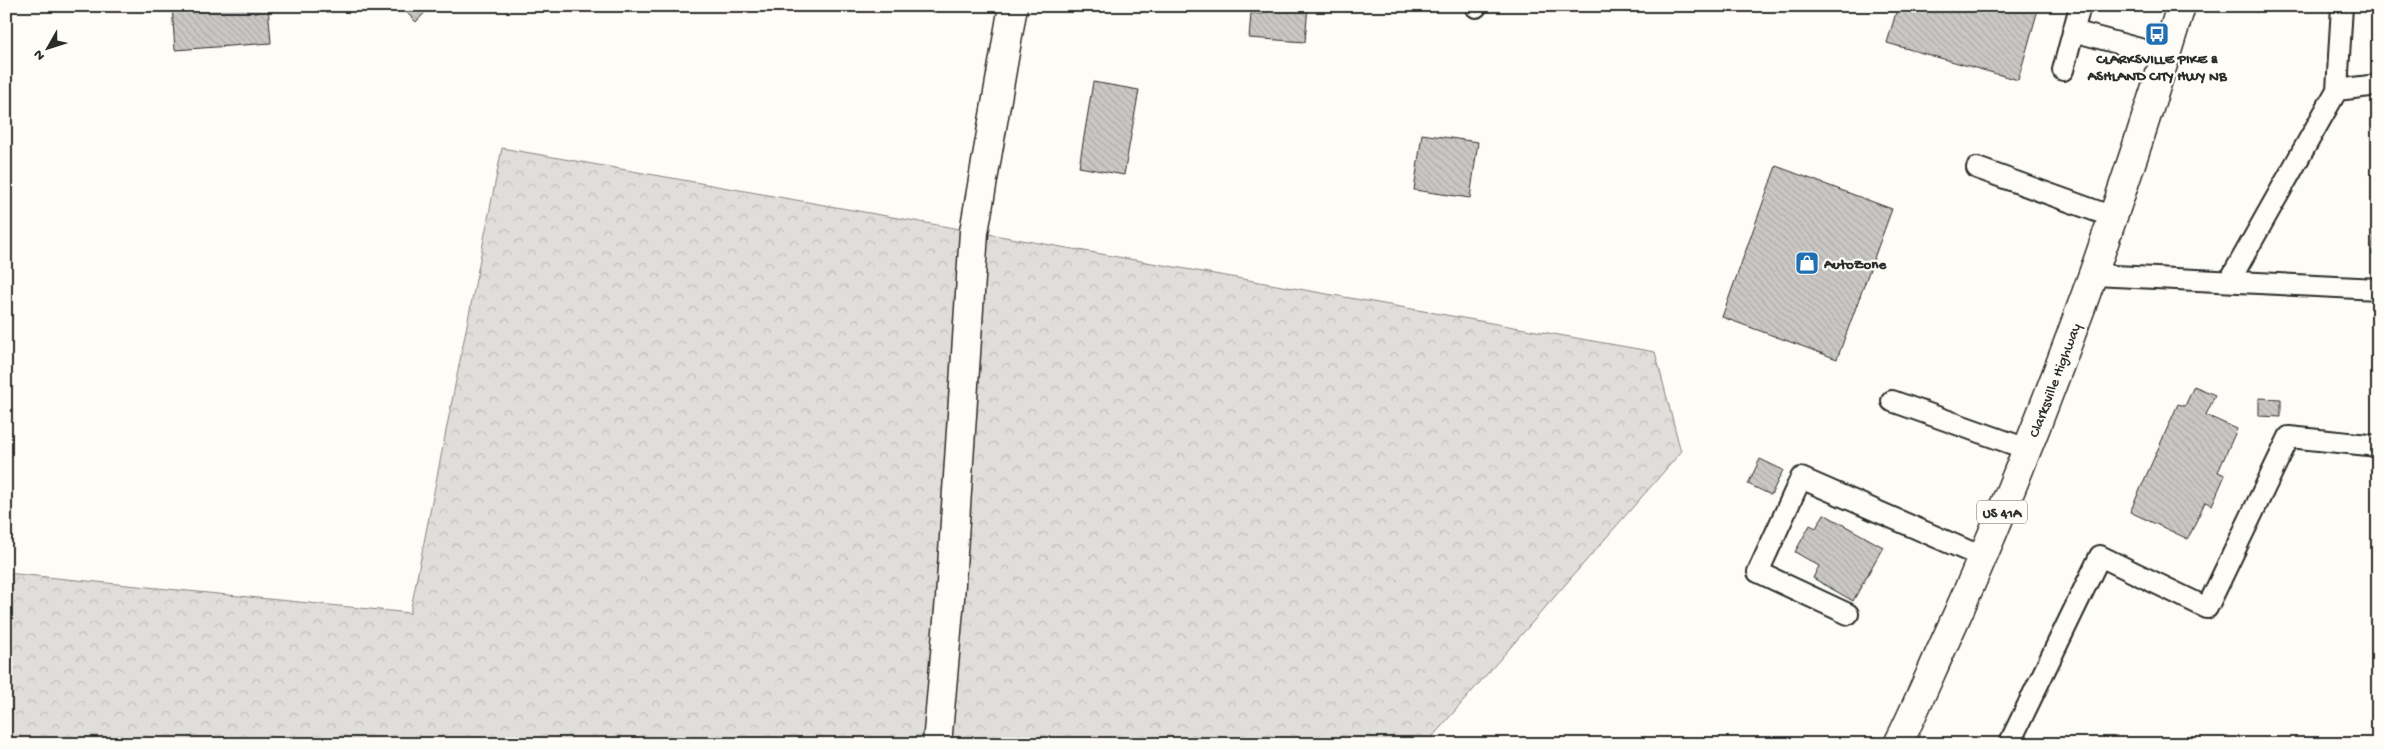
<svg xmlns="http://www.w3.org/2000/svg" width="2384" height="750" viewBox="0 0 2384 750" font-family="'Gochi Hand',sans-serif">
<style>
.forest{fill:url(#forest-crowns);stroke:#858482}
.building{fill:url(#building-back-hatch);stroke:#2b2b2b}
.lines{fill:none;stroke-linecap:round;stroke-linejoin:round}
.lane-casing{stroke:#2b2b2b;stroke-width:24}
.street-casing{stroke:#2b2b2b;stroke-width:31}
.primary-casing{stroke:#2b2b2b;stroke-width:31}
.lane{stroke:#fdfcf7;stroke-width:20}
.street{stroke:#fdfcf7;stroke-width:28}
.primary{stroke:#fdfcf7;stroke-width:28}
.labels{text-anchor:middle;stroke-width:4.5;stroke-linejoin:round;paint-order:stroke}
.shield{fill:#fdfcf7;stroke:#6a6a68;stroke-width:1}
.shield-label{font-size:14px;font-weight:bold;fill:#2b2b2b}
.poi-label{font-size:15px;font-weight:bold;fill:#2b2b2b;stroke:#fdfcf7}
.street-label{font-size:15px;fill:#2b2b2b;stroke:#fdfcf7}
</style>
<defs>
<pattern id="forest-crowns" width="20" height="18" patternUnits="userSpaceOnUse" patternTransform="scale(1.25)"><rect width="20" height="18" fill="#dfdeda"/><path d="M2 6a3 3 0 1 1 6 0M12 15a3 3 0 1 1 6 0" fill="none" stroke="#c0bfbb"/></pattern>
<pattern id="building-back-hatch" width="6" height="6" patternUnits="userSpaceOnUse" patternTransform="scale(1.25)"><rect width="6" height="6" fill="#c9c8c4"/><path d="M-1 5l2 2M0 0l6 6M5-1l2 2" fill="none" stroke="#adaca9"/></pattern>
</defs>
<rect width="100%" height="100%" fill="#fdfcf7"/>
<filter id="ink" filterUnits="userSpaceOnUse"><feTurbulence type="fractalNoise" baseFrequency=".02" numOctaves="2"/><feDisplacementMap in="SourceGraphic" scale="10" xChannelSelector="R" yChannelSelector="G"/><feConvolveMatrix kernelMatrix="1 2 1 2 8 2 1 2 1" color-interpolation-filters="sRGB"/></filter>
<g filter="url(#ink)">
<path class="forest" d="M502,148L1655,352L1681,452L1426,744H6V573L410,613Z"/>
<path class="building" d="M172,6H268L271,43L175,50Z
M400,6H431L416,22Z
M1263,6H1308L1305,42L1249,38L1251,13L1263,14Z
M1898,6H2039L2018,80L1887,43Z
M1093,82L1139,90L1124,175L1079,167Z
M1422,134L1478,142L1470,198L1414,190Z
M1776,166L1892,209L1837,359L1722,317Z
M2377,178L2378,179V255H2372Z
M2194,386L2215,395L2206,415L2237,429L2218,472L2225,475L2212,505L2205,502L2188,539L2130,512L2178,404L2185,406Z
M2259,398L2281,399V417L2259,416Z
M1760,459L1783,470L1771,495L1748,484Z
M1824,514L1883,547L1853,601L1813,578L1819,566L1795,552L1810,525L1816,528Z"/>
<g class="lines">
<g class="lane-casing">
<path id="lane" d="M1476,7V6
M2073,31L2166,56
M2063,70L2080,6
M2337,90L2378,85
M1977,168L2113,217
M2094,275L2378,289
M2230,280L2337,90L2342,6
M1892,401L2027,449
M1848,614L1758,572L1801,478L1982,557
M2009,744L2100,556L2207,608L2289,437L2378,446"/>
</g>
<g class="street-casing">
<path id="street" d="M937,744L950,598L974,232L1013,6"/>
</g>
<g class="primary-casing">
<path id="primary" d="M1898,744C1914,712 1928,679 1943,646C2038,439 2115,224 2181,6"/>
</g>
<use href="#lane" class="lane"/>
<use href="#street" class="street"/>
<use href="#primary" class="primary"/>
</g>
</g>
<defs>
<g id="bus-square" transform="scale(1.25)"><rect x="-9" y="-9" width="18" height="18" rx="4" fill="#1f6fb2" stroke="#fdfcf7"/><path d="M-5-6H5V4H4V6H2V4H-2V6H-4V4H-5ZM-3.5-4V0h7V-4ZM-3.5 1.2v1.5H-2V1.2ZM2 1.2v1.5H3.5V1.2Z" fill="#fff"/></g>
<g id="shop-square" transform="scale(1.25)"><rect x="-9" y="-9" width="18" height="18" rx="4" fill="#1f6fb2" stroke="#fdfcf7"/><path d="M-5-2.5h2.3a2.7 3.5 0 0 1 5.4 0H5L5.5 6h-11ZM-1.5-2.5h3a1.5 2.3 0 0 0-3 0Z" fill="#fff"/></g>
</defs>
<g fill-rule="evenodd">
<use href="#bus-square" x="2157" y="34"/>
<use href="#shop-square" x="1807" y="263"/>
</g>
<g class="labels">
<rect class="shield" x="1977" y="500.5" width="50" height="23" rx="4"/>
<g class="shield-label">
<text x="2002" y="517">US 41A</text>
</g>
<g class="poi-label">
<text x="2157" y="63">CLARKSVILLE PIKE &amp;<tspan x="2157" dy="17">ASHLAND CITY HWY NB</tspan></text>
<text x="1824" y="268" text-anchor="start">AutoZone</text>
</g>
<g class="street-label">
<text transform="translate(2054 380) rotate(-69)" y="5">Clarksville Highway</text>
</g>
</g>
<rect width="2384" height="750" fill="none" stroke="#fdfcf7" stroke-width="25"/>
<rect x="12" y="12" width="2359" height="725" fill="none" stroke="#2b2b2b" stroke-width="2" filter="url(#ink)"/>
<g transform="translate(48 48) rotate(231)" stroke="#fdfcf7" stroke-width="4" paint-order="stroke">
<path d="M0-4L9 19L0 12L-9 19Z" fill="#2b2b2b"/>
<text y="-8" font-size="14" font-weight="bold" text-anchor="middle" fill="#2b2b2b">N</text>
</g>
</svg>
